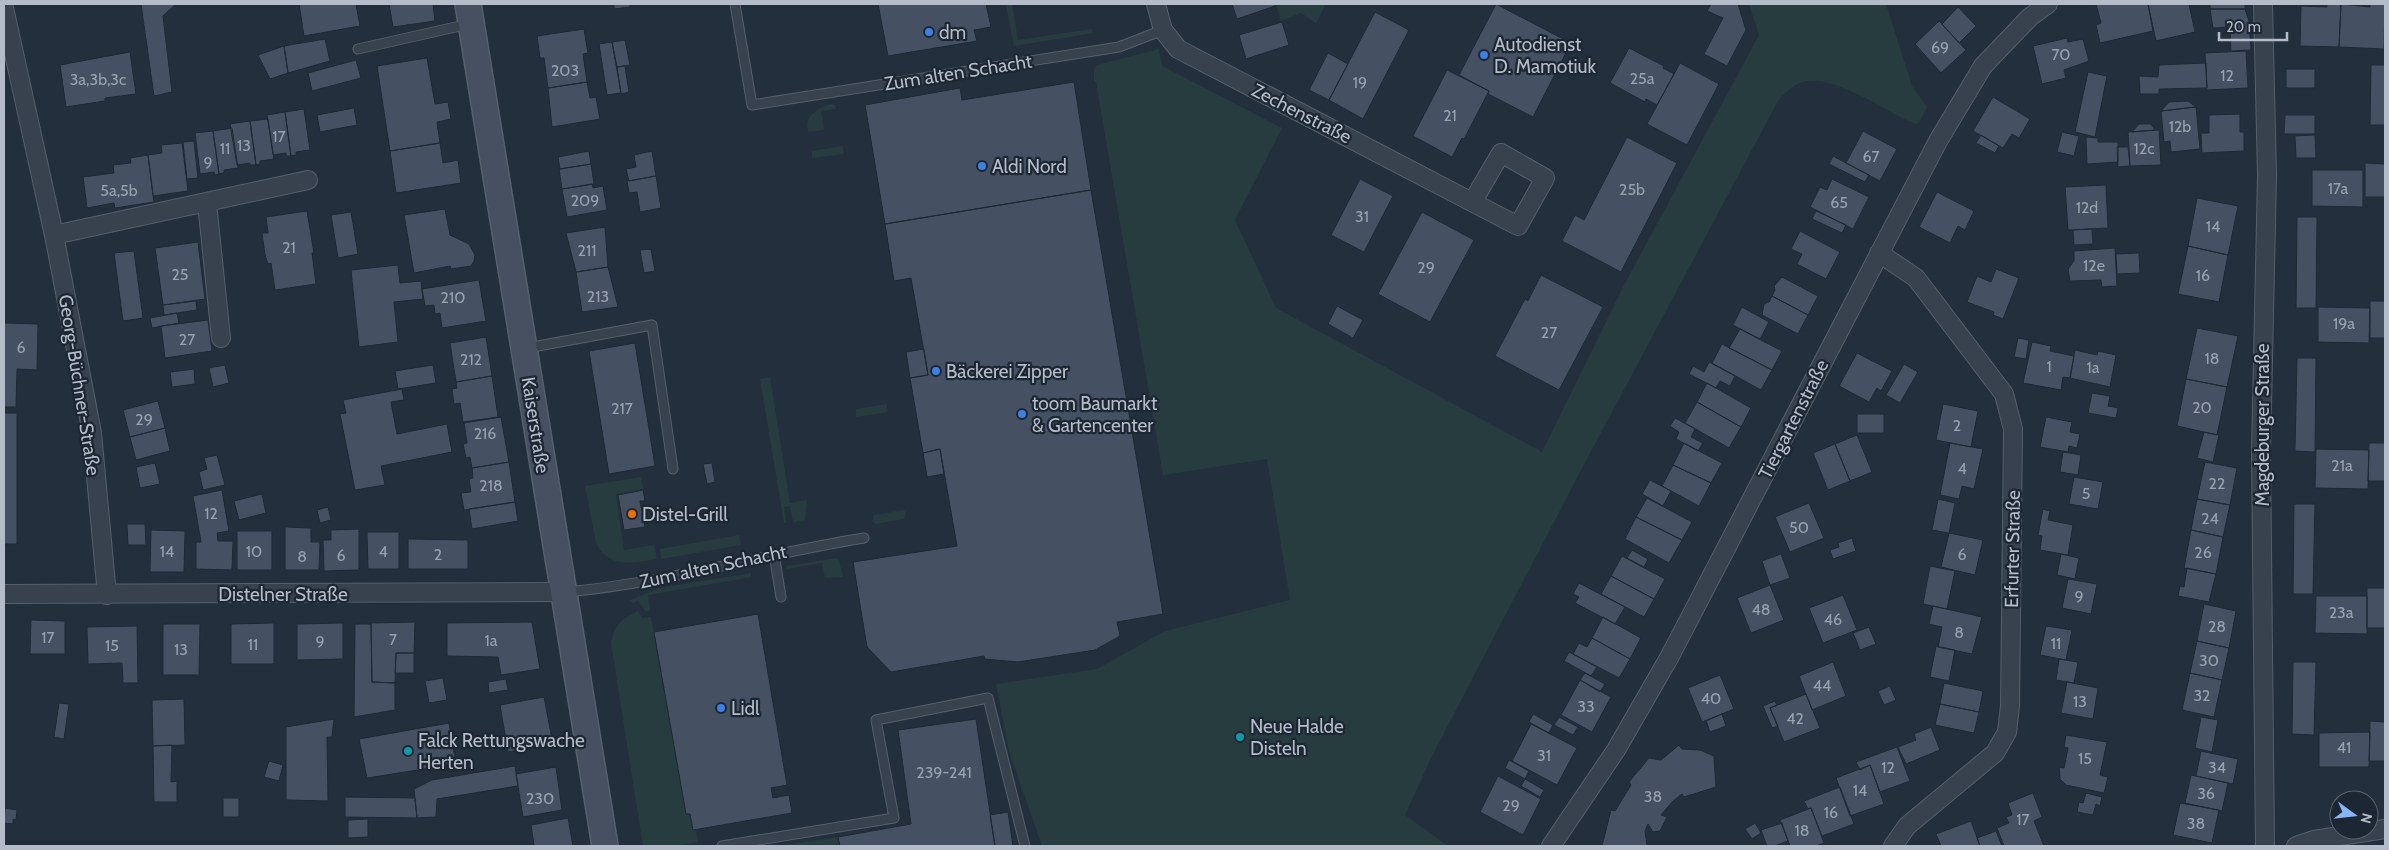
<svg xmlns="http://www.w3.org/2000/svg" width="2389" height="850" viewBox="0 0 2389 850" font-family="Cabin,sans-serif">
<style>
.green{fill:#263c3f}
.building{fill:#455162;stroke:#1f2835}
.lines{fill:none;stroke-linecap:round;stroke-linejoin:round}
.service-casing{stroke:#565f6c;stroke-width:11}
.minor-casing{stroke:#565f6c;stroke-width:20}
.secondary-casing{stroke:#565f6c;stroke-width:28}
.service{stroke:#38414e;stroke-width:9}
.minor{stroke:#38414e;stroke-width:18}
.secondary{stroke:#465061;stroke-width:25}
.shop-dot{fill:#3f7fe0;stroke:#1d2633;stroke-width:2}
.food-dot{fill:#e8710a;stroke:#1d2633;stroke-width:2}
.culture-dot{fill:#0f9aa8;stroke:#1d2633;stroke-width:2}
.labels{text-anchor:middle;stroke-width:4.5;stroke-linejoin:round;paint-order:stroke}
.number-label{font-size:16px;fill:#98a1af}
.poi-label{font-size:19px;fill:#b4bcc9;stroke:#1d2633;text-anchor:start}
.street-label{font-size:19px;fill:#b4bcc9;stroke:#1d2633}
</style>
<rect width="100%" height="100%" fill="#242f3e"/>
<path class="green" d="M1006,4H1012L1018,40L1092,29L1093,33L1014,46Z
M1276,4H1326L1316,23L1301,13L1281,21Z
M1749,4H1886L1912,86L1927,107L1919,123L1915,124C1887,112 1833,73 1803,82C1792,85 1785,93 1778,101L1580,472L1432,756L1405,815L1448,846H1042L1009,751L996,684L1097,669L1165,631L1290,600L1267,459L1163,475L1096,82H1094V70L1097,65L1159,49L1162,66L1282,128L1235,220L1276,308L1542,452L1624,285L1759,35Z
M832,104L835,105L836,109L821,111L824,130L809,132C802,117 819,107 832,104Z
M843,146L844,154L812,158V151Z
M770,377L790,503L807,500L805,520L793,522L790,506L784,507L786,523H784L760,379Z
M887,404L888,412L856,417V409Z
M641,477L643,489L616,494L624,550L654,545L657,559C633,563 609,569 596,543L585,486Z
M903,510L906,512L904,519L876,524L872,521L874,515Z
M739,535L741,545L661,559L660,549Z
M837,558L839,560L843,577L825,578L822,563L787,569V566Z
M751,573V577L648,595L650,610L646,612L638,601L633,603L630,600L660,588Z
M638,611L642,618L651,617L686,814H690L693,830H696L698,842L674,846H643L611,643C614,625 621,619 638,611Z
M838,837L840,846H779Z"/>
<path class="building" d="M141,4H176L163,16L172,92L154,96Z
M299,4H356L360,26L304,36Z
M389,4H433L435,21L393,27Z
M614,4H630V7L614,9Z
M878,4H986L991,27L974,30L977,41L888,56Z
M1232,4H1275V6L1237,19Z
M1496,4L1571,43L1533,117L1488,94L1489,91L1459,75Z
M1711,4H1738L1746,30L1727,66L1704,54L1723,18L1707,11Z
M2096,4H2148L2153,31L2100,43L2096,25L2101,23Z
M2148,4H2189L2195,32L2156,41Z
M2210,4H2245V9H2210Z
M2327,4H2341L2339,47L2300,46L2301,6L2327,7Z
M2341,4L2370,7V4H2385L2384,49L2339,47Z
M1958,7L1976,26L1959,43L1942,24Z
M2210,9H2245L2249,21L2251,50L2231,51L2230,27L2213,28Z
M1375,12L1409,30L1363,119L1329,100Z
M1939,21L1966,50L1941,73L1915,44Z
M1282,22L1289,45L1246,59L1239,35Z
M584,29L588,53L583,54L587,82L548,88L544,58H540L537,36Z
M2067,38L2068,42L2083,39L2089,61L2064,70L2066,78L2042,84L2033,46Z
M325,39L330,61L288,73L284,46Z
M625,40L630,65L617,67L612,42Z
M612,42L621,93L607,95L599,44Z
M284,46L288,73L270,79L258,55Z
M1629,48L1664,66L1663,68L1674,74L1657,105L1646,99L1645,102L1610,83Z
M2246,51L2248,88L2207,90L2205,53Z
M130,52L136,94L105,98V101L66,107L60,65Z
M1328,53L1348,64L1329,100L1309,90Z
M427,58L435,104L448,102L451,119L437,122L440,143L390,151L377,66Z
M356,60L361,78L312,91L308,73Z
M1680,63L1719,84L1687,145L1647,124Z
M2206,63L2207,88L2159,89V94H2140L2139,76L2158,77L2159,65Z
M2371,65H2385V125H2370Z
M625,66L629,92L621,94L617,67Z
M2286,69H2315V88H2286Z
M1447,70L1489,91L1464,139L1462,138L1452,157L1413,136Z
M2088,72L2107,76L2095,137L2075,132Z
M587,82L590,98L596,97L600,119L552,127L548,88Z
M1074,82L1091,190L885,224L865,105L960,88L962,100Z
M1993,97L2030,119L2019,138L2012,134L2003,148L1973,131Z
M2188,101L2196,107L2161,111L2169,102Z
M2196,107L2200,149L2171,152L2170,141L2164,142L2161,111Z
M354,108L357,125L320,132L317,115Z
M304,109L310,150L296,152V155L291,156L285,112Z
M285,112L291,156H286V153L273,155L267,115Z
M2240,114V132H2244V151L2202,153L2201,133H2209V115Z
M2285,115H2315V134H2284Z
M268,119L274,159L260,161V164L256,165L250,121Z
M250,121L256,165H250V163L237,165L230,124Z
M2139,124H2151L2155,130L2132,132Z
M232,128L238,168L224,170V173L219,174L213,131Z
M2159,130L2161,165L2130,166L2128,132Z
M213,131L219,174L215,175L214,172L200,174L195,133Z
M1863,131L1897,149L1880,181L1846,163Z
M2062,132L2079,136L2074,156L2057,152Z
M1981,135L1999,146L1995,153L1976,143Z
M2315,135L2316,158H2296L2295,136Z
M1627,137L1677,163L1621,272L1562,241L1575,215L1584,220Z
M2086,137L2098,138V142H2118V162L2087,164Z
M194,141L198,178L187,179L183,142Z
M182,143L188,191L153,196L148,155L162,153L161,145Z
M440,143L443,163L458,160L461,183L396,193L390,151Z
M2117,147H2128L2130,166L2118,167Z
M589,151L591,164L560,169L558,157Z
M652,151L656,176L629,181L626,169L636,167L634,155Z
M148,155L154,202L115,208L114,203L87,208L83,177L114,173L113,165L131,163L130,158Z
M1833,156L1869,175L1865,182L1829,164Z
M2365,163L2385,164V197H2365Z
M591,164L594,184L562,189L559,169Z
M2312,170H2363V207L2312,206Z
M656,176L661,208L640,212L637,192L629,193L627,181Z
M1360,179L1393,196L1364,252L1331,235Z
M1832,179L1869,197L1853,229L1810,207L1820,187L1827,190Z
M592,184L593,188L603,186L607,210L567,217L562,189Z
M2106,185L2108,228L2068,230L2065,187Z
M1091,190L1163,614L1117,622L1120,636L1095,650L1018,662L985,659L984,656L891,672L867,647L853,562L957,546L940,449L923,453L910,378L928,375L911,278L894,281L885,224Z
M1937,192L1974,211L1965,230L1958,226L1950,243L1919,227Z
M2197,198L2238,206L2228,255L2188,246Z
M445,209L450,235L469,244L475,255L474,261L471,266L451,269L450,266L414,273L404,215Z
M307,211L314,253H312L316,284L275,290L271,263L268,264L265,255L262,233H268L266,217Z
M1816,211L1846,225L1842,233L1812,219Z
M351,212L358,254L338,258L331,215Z
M1422,212L1474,240L1430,322L1378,294Z
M2297,217H2317L2316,308H2296Z
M605,227L608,267L576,272L566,233Z
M2092,229L2093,244L2074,245L2073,230Z
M1800,231L1840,252L1826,279L1797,264L1802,254L1791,249Z
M198,242L205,299L163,305L155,248Z
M2188,246L2228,255L2219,302L2178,294Z
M2115,248L2117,286L2102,287L2101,280L2070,281L2068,269L2074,261V251Z
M651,249L655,271L644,273L640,250Z
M134,251L143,318L123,321L114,253Z
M2139,253L2140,273L2117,274L2116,254Z
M398,265L400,283L421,281L423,299L394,302L398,342L359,347L351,270Z
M608,267L618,307L582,312L576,272Z
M1996,269L2019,278L2003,319L1993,315L1994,312L1967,302L1977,276L1991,282Z
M1541,275L1603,307L1559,390L1495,356L1525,299L1528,301Z
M1782,277L1818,296L1808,315L1772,296L1775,290L1774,286Z
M479,280L486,321L442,328L440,313L435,314L434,305L425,306L422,289Z
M1772,296L1808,315L1798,334L1762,315L1764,304L1769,302Z
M196,301L197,310L164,315L163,305Z
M2370,301H2385V338H2370Z
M1337,306L1363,320L1353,338L1328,324Z
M1742,307L1769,322L1760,339L1733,325Z
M2318,307L2370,308L2369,343L2318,342Z
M177,313L179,323L152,328L150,318Z
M208,320L212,351L165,358L161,326Z
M4,323L38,324L37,370L17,369L16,407H4Z
M2197,328L2238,336L2227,387L2186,379Z
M1740,329L1782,351L1772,370L1729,348Z
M486,337L492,376L456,382L450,343Z
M2018,338L2029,340L2026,359L2014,357Z
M2032,342L2051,346L2050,351L2074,356L2070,378L2063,377L2061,390L2023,383Z
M635,343L655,466L609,474L589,351Z
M1722,344L1772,370L1761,390L1712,363Z
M924,349L928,375L910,378L906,352Z
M2075,350L2097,355L2098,351L2116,355L2110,387L2070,378Z
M1857,353L1892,371L1881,391L1877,388L1869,402L1839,386Z
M2297,358H2316L2315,452L2295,451Z
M1709,362L1735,376L1730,386L1720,381L1716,388L1689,374L1693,366L1704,372Z
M1904,364L1918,372L1900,403L1886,395Z
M225,365L229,383L213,387L209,368Z
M433,365L436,383L398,389L395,371Z
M194,369L195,384L172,387L170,372Z
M492,376L498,417L463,422L460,403L454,404L452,389L457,388L456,382Z
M2186,379L2227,387L2217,435L2177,426Z
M1707,383L1751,408L1741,427L1697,402Z
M402,389L404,400L391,402L397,434L447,424L452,452L381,466L385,485L355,490L340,414L346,413L343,400Z
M2092,393L2110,396L2108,406L2118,408L2116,418L2088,413Z
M158,401L165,428L130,437L123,410Z
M1697,402L1741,427L1729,448L1685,423Z
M1943,404L1978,411L1971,447L1936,440Z
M4,413H17V544H4Z
M1857,414H1884V433H1857Z
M501,417L509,462L472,468L470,457L466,458L463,444L467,443L464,423Z
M2046,417L2072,422L2070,432L2080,434L2077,448L2069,446L2068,452L2040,447Z
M1675,418L1695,429L1691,437L1703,443L1698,451L1676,439L1679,432L1670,426Z
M165,428L170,451L136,460L130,437Z
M2204,432L2219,435L2213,462L2197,458Z
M1857,435L1872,472L1850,481L1835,444Z
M1684,443L1722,463L1711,483L1673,465Z
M1950,443L1983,449L1974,489L1962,486L1959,499L1940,495Z
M2369,443H2385V481H2368Z
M1835,444L1850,481L1828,490L1813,453Z
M940,449L944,474L927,477L923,453Z
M2316,449L2369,450L2368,489L2315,488Z
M2063,452L2081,455L2078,475L2060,472Z
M217,455L225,485L203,490L199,472L207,469L204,458Z
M509,462L515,502L464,510L461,493L471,492L469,479L473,478L472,468Z
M2205,462L2237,468L2230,505L2197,499Z
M155,463L160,484L140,488L136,467Z
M712,463L715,482L707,484L703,464Z
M1673,465L1711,483L1699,506L1662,486Z
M2074,477L2103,482L2098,509L2069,504Z
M1650,480L1671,491L1663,506L1642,494Z
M222,490L229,531L217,533L218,541H233L232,570L196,569V542H201L193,496Z
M643,490L645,501H640L645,527L624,530L618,495Z
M262,494L266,513L239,520L234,501Z
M1647,498L1692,522L1682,540L1636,517Z
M1938,499L1955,503L1949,533L1932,530Z
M2197,499L2230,505L2223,537L2191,530Z
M515,502L518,521L472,529L469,509Z
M1809,503L1824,538L1790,552L1775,517Z
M2294,504H2315L2313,594H2293Z
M328,507L331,520L320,523L317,510Z
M2043,509L2050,511L2048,520L2073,525L2068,555L2040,550L2042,536L2038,535Z
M1636,517L1682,540L1669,563L1625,539Z
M127,524H145L146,545H128Z
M285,527L311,528V542H320L319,570H285Z
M359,529V570L324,571L323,540H331V530Z
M151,530L185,531L184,572H150Z
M2191,530L2223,537L2216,574L2184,568Z
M237,531H272V570H237Z
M367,532H399V569H368Z
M1949,533L1983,540L1975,575L1941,567Z
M1852,538L1856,551L1833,559L1830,550L1839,547L1838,543Z
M408,539L468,540V569H408Z
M1632,550L1648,559L1644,567L1627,558Z
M1781,554L1790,578L1770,585L1762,561Z
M2061,554L2079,558L2075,579L2057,575Z
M1622,556L1665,579L1654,599L1611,576Z
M1930,566L1955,571L1947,609L1923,604Z
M2187,568L2216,574L2209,602L2178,596L2180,586L2184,587Z
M1611,576L1654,599L1644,617L1601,594Z
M2068,579L2097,584L2091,614L2062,608Z
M1579,583L1625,607L1615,624L1575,603L1579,597L1573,594Z
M1770,585L1784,620L1751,633L1737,598Z
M2367,588H2385V628H2367Z
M1843,595L1857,630L1823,643L1809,608Z
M2316,596H2367V634L2315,633Z
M2204,604L2236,611L2229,648L2197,641Z
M1933,606L1982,617L1972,654L1938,647L1942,627L1929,624Z
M758,614L787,785L771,788L773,798L789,795L792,813L693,830L690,814H686L654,632Z
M1603,617L1641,638L1630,659L1592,638Z
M31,620L65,621V654H30Z
M415,622L414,653H396L395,683L372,682L371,623Z
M532,622L540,669L501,675L498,657L447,656V623Z
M274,623V664H231V624Z
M343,623V659L297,660V624Z
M163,624H200L199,675H163Z
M355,624H371L372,682L395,683V710L354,717Z
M137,626L138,683H123L122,663L88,664L87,627Z
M2046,626L2072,630L2066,660L2040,655Z
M1869,627L1876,644L1860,650L1853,633Z
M1592,638L1630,659L1619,678L1573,654L1579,643L1587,647Z
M2197,641L2229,648L2222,680L2190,673Z
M1936,646L1955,650L1949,681L1930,677Z
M1569,652L1597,667L1591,676L1564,661Z
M396,653H414V673H395Z
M2059,659L2078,662L2074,683L2056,680Z
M1833,662L1846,696L1812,710L1799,676Z
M2293,662H2316L2314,735L2292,734Z
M1585,673L1605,684L1600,692L1580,680Z
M2190,673L2222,680L2214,717L2182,710Z
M1720,675L1734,709L1702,722L1688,688Z
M443,678L447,700L429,703L425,681Z
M506,679L508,690L489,693L488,682Z
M1580,680L1611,697L1592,732L1561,715Z
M2067,682L2098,688L2093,719L2061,713Z
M1944,683L1983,691L1979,712L1940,704Z
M1890,686L1896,700L1884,705L1878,691Z
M1806,694L1820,728L1784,742L1770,708Z
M544,697L553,744L508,752L500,705Z
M184,699L185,745L153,746L152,700Z
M1775,701L1777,705L1770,708L1778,726L1772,728L1763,706Z
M59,703L69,704L64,739L54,737Z
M1940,704L1979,712L1974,733L1935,725Z
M1533,714L1553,725L1549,733L1529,722Z
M1722,714L1726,726L1710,732L1706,721Z
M1559,717L1578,727L1573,735L1554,725Z
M2201,717L2218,720L2212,752L2195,748Z
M334,719L332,737H327L328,801L286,800V727Z
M976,719L995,846H840L838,837L911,824L898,730Z
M2370,721L2385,722V761H2369Z
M449,723L456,764L367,778L359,739Z
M1531,724L1577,748L1557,785L1512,761Z
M1931,727L1940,750L1906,764L1898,747L1916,740L1914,734Z
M2370,732L2369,767H2319V733Z
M2066,735L2107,742L2100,775L2108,777L2104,793L2066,785L2060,779L2059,767L2064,768L2068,748L2064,747Z
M172,745L171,782L177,781V802H154L153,746Z
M1679,745L1682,749L1700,750L1714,756L1716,787L1684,797L1682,794L1673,801L1661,815L1667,817L1660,831L1653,832L1648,824L1645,831L1647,846H1602L1611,810L1615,811L1631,785L1629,782L1649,758L1661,760Z
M1897,747L1910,781L1880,792L1870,765L1860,770L1856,762Z
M2201,751L2238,759L2233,784L2196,776Z
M1509,760L1529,771L1525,779L1505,768Z
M269,761L283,765L279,781L264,777Z
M1870,765L1884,804L1850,816L1836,778Z
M515,766L518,786L437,799L436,817L417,818L414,789L432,780Z
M556,767L562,810L523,817L516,774Z
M2191,775L2228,783L2222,811L2185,803Z
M1498,776L1541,799L1523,835L1480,812Z
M1525,779L1544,790L1540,797L1521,786Z
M1840,787L1854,824L1822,836L1811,808L1808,809L1804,801Z
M2033,793L2042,817L2034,821L2044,846H2004L1997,828L2009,823L2006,817L2012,815L2008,803Z
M2086,793L2102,797L2100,806L2096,804L2093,815L2077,812L2079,802L2083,803Z
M345,797L415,798L417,818L345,817Z
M223,798H239V817H223Z
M2180,803L2219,810L2212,843L2173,835Z
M5,808L17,810L16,820L13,819V824L4,823Z
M1811,808L1824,843L1816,846H1790L1780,820Z
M1008,812L1013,846H995L990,815Z
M568,818L573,846H527L534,845L531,825Z
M368,819V837L348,838V820Z
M1971,821L1980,846H1941L1936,834Z
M1755,823L1761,833L1752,839L1745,829Z
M1782,823L1788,841L1774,846H1767L1761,830Z
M1996,831L2002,846H1980L1977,838Z"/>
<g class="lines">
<g class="service-casing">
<path id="service" d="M735,4L752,105L1119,47L1163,30
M358,49L469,24
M527,348L652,325L673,469
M774,554L781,597
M566,592C666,583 764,554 864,538
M722,846L894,818L876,720L988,698L1025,846"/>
</g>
<g class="minor-casing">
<path id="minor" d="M1156,4L1163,30L1178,49L1518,226L1545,178L1501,153L1473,201
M2263,4L2267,175L2261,452L2265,846
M4,8L54,235L92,433L107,595
M207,203L221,338
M54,235L308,180
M1879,253L1916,278L2004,394L2013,429L2010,706L2007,732L1995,753L1907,826L1893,846
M4,594L563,592
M1551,846L1616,750L1670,656L1938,141L1983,66L2030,17L2048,4
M2296,846L2314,840L2385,829"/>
</g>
<g class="secondary-casing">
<path id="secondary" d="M468,4L605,846"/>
</g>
<use href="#service" class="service"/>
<use href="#minor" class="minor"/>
<use href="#secondary" class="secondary"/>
</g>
<g class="shop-dot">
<circle cx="929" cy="32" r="5"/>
<circle cx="1484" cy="55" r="5"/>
<circle cx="982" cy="166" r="5"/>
<circle cx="936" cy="371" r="5"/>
<circle cx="1022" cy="414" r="5"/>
<circle cx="721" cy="708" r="5"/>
</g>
<circle class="food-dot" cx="632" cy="514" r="5"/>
<g class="culture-dot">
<circle cx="1240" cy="737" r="5"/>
<circle cx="408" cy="751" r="5"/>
</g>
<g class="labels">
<g class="number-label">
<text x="1940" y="53">69</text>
<text x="2061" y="60">70</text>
<text x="565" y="76">203</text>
<text x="2227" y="81">12</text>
<text x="1642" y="84">25a</text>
<text x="98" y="85">3a,3b,3c</text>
<text x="1360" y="88">19</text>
<text x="1450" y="121">21</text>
<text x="2180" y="132">12b</text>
<text x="279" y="142">17</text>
<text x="244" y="151">13</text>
<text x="225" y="154">11</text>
<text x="2144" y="154">12c</text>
<text x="1871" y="162">67</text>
<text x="208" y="168">9</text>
<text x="2338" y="194">17a</text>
<text x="1632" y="195">25b</text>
<text x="119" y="196">5a,5b</text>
<text x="585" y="206">209</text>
<text x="1839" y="208">65</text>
<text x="2087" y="213">12d</text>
<text x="1362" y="222">31</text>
<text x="2213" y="232">14</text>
<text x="289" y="253">21</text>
<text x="587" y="256">211</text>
<text x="2094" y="271">12e</text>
<text x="1426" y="273">29</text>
<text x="180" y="280">25</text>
<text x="2203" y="281">16</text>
<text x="598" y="302">213</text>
<text x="453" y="303">210</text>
<text x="2344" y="329">19a</text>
<text x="1549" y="338">27</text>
<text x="187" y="345">27</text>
<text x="21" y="353">6</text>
<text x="2212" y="364">18</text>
<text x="471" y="365">212</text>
<text x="2049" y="372">1</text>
<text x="2093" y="373">1a</text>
<text x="2202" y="413">20</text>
<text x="622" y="414">217</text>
<text x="144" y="425">29</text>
<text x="1957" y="431">2</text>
<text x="485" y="439">216</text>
<text x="2342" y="471">21a</text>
<text x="1962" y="474">4</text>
<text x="2217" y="489">22</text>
<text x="491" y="491">218</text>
<text x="2086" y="499">5</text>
<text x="211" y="519">12</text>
<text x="2210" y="524">24</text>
<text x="1799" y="533">50</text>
<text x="167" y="557">14</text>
<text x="254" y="557">10</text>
<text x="383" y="557">4</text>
<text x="2203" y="558">26</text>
<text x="438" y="560">2</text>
<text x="1962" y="560">6</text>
<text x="341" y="561">6</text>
<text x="302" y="562">8</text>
<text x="2079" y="602">9</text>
<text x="1761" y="615">48</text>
<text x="2341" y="618">23a</text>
<text x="1833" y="625">46</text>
<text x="2217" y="632">28</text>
<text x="1959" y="638">8</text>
<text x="48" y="643">17</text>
<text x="393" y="645">7</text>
<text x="491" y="646">1a</text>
<text x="320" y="647">9</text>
<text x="2056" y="649">11</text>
<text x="253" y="650">11</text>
<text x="112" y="651">15</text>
<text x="181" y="655">13</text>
<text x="2209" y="666">30</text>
<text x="1822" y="691">44</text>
<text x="2202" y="701">32</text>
<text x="1711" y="704">40</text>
<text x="2080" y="707">13</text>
<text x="1586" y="712">33</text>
<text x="1795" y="724">42</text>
<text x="2344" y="753">41</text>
<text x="1544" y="761">31</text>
<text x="2085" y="764">15</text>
<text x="1888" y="773">12</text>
<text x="2217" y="773">34</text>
<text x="944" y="778">239-241</text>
<text x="1860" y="796">14</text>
<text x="2206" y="799">36</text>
<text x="1653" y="802">38</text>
<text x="540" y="804">230</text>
<text x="1511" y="811">29</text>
<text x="1831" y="818">16</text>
<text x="2023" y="825">17</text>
<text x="2196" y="829">38</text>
<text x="1802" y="836">18</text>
</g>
<g class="poi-label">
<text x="939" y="39">dm</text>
<text x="1494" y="51">Autodienst<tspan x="1494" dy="22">D. Mamotiuk</tspan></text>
<text x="992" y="173">Aldi Nord</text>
<text x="946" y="378">Bäckerei Zipper</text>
<text x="1032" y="410">toom Baumarkt<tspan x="1032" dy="22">&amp; Gartencenter</tspan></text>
<text x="642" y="521">Distel-Grill</text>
<text x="731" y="715">Lidl</text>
<text x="1250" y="733">Neue Halde<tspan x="1250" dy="22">Disteln</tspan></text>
<text x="418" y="747">Falck Rettungswache<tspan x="418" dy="22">Herten</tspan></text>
</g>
<g class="street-label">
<text transform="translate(958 72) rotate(-9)" y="7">Zum alten Schacht</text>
<text transform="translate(1302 113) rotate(27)" y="7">Zechenstraße</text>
<text transform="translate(80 385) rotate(81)" y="7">Georg-Büchner-Straße</text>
<text transform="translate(1793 419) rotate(-63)" y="7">Tiergartenstraße</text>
<text transform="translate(536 425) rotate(81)" y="7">Kaiserstraße</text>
<text transform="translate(2262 425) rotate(-90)" y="7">Magdeburger Straße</text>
<text transform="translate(2012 549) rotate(-89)" y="7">Erfurter Straße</text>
<text transform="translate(713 566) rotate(-12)" y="7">Zum alten Schacht</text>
<text x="283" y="601">Distelner Straße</text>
</g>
</g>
<rect width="2389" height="850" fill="none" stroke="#b4bcc9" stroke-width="10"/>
<g transform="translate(2354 815) rotate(105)"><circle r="24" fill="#1d2633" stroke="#59626f"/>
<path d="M0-4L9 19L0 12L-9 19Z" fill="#8ab4f8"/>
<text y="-8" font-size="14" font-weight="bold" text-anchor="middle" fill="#b4bcc9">N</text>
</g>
<path d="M2219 32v8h68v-8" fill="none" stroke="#b4bcc9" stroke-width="2.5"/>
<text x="2226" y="32" font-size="15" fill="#b4bcc9" stroke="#1d2633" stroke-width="4" paint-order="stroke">20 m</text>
</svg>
